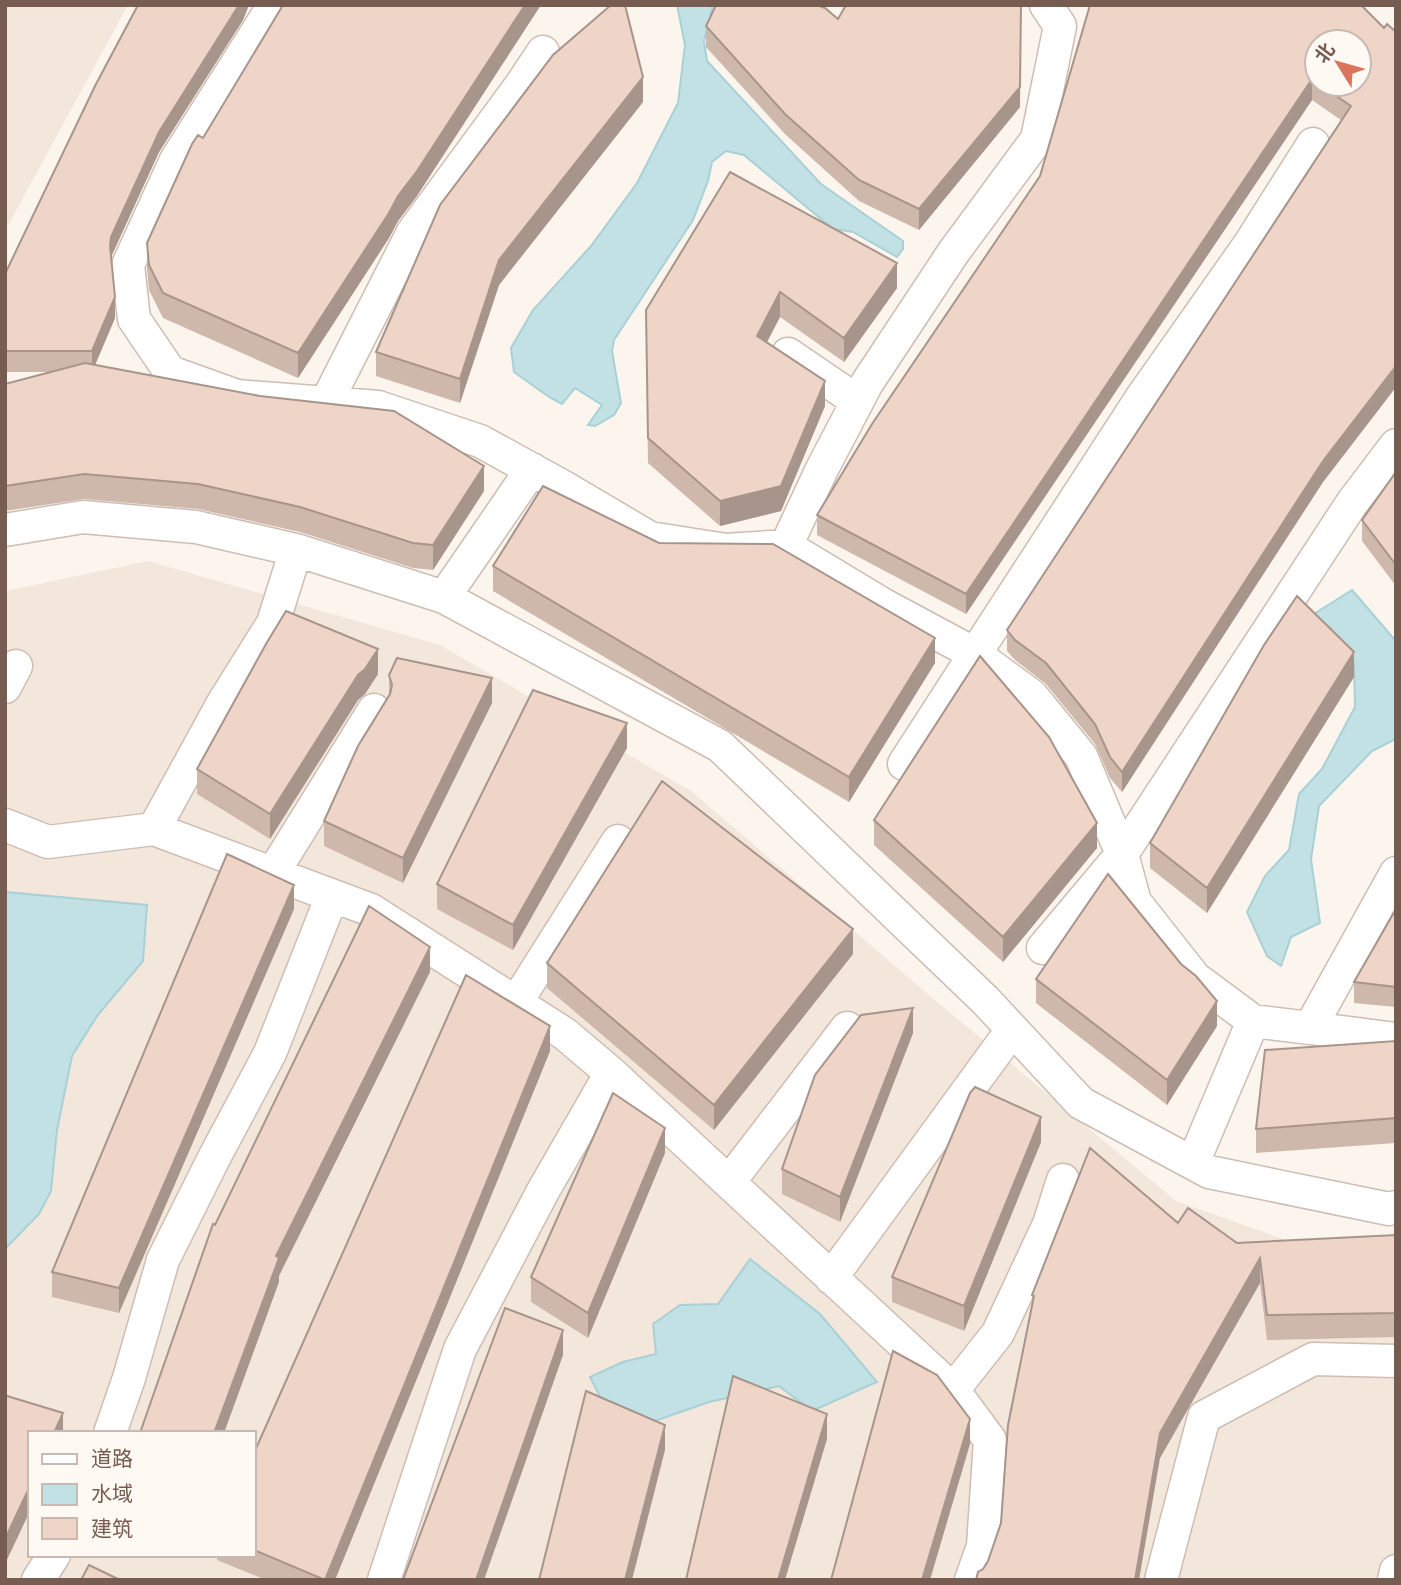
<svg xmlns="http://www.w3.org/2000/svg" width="1401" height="1585" viewBox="0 0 1401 1585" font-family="Inter,'Noto Sans SC',sans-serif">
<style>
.residential{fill:#f3e7dc;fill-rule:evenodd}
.water{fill:#c2e1e4;stroke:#a9d0d5;stroke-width:2}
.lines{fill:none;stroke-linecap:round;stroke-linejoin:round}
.minor-casing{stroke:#cdbdb3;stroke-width:35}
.minor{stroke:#fff;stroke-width:32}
.wall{fill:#ceb7ab;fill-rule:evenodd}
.shaded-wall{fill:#a7958b}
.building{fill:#efd5c7;stroke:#a7958b;stroke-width:2}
</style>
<rect width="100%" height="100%" fill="#fbf5ed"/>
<path class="residential" d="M5,5H128L5,231Z
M148,561L440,645L691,791L930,996L1176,1201L1348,1262L1396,1254V1580H5V591ZM30,1433H254V1555H30Z"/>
<path class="water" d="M677,5H713L704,41L707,61L821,184L903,241V249L897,257L853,232L833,229L744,155L726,151L712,162L708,181L693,220L614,340L612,351L621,403L614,415L595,426L588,425L602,405L575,388L562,404L549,397L514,372L511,348L533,310L591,246L637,183L678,103L685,45Z
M1352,590L1396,641V739L1372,751L1319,806L1311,859L1320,923L1291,937L1281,966L1267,956L1247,912L1265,876L1289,850L1299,794L1322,769L1355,707L1354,663L1315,626L1314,614Z
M5,892L147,905L143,961L97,1016L72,1056L57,1130L51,1191L39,1214L6,1248Z
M750,1259L820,1314L877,1382L812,1411L779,1386L709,1402L655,1421L605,1407L590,1377L623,1362L656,1354L653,1324L680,1305L718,1304Z"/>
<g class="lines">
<g class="minor-casing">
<path id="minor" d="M274,5L176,160L128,265L134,319L170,372L237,396L378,407L480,441L562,486L650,538L726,550L786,546
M788,354L857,401
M326,403L413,232L521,85L543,52
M5,530L83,517L196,527L296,550L444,597L720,746L985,1000L1081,1103L1209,1172L1389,1209L1396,1207
M444,597L532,469
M5,687L16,666
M904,764L975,654L882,604L786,546L822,469L867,383L953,253L1037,139L1060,26L1046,5
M5,825L48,842L154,829L371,910L565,1034L611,1073L953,1390L990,1440L983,1546L971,1580
M154,829L223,703L273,623L296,550
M273,873L374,710
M1396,873L1310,1028L1396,1039
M1043,948L1122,854L1352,503L1396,445
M517,1001L618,841
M1253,1021L1195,978L1135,902L1122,854L1081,756L1032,696L975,654L1142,397L1249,245L1313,144
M1193,1163L1253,1021L1310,1028
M729,1182L847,1028
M831,1278L1012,1030
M953,1390L998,1333L1049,1224L1063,1180
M110,1433L129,1378L163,1260L215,1156L270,1053L332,896
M38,1580L54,1555
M384,1580L460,1349L543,1191L611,1073
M1161,1580L1204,1417L1313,1359L1396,1361
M1394,1580L1396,1571"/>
</g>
<use href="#minor" class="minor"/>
</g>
<path class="wall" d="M138,5H249L243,20L159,152L111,257L115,318L95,365L484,491L433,570L413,568L300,532L198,509L84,499L5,511V384L52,372H5V274Z
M1088,5H1361L1384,28L1387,24L1396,32V387L1323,482L1122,792L1110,778L1095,744L1046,684L1015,660L1007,651V630L1341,120L1312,100L966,614L817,535V515L872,424L1040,176L1089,7ZM1317,42H1359V84H1317Z
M838,19L1020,107L919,230L859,201L785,134L706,47V26Z
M643,102L499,285L460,403L376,376V352Z
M203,138L417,196L398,221L389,238L298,378L163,318L149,290L147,268V243Z
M730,172L897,288L844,362L780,317L767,342L825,406L781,511L720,526L648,463L646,310Z
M1396,472V586L1362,541V520Z
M659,543L935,663L849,802L493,591V566Z
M378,674L365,694L358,700L270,839L197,794V769Z
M389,675L492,703L403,883L324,846V821L389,695Z
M1354,677L1207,913L1150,868V843Z
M627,748L513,950L437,909V884Z
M874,820L1097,848L1003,962L874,845Z
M294,909L119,1313L52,1297V1272Z
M1396,909V1007L1354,1003V982Z
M853,954L714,1130L547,988V963Z
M1036,979L1217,1026L1167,1105L1036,1003Z
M913,1033L840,1222L782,1194V1169Z
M1396,1041V1143L1256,1153V1129Z
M550,1051L335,1580H266L217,1560V1555H254V1453Z
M1041,1142L964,1331L892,1302V1277Z
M665,1153L588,1338L531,1302V1277Z
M1178,1223L1237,1243L1396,1235V1337L1267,1340L1260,1283L1160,1458L983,1569L988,1561L1001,1523L1032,1309V1295Z"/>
<path class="shaded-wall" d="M239,5H249L243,20L159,152L111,257L110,246L111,237L159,132Z
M525,5H541L417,196L398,221L389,238L298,378V353L398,196Z
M1021,5L1020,107L919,230V209Z
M643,77V102L499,285L460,403V379L499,260Z
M1312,79V100L966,614V594Z
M897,263V288L844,362V338Z
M780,292V317L757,361V336Z
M115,297V318L92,372V351Z
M1396,366V387L1323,482L1122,792V772L1323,461Z
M825,381V406L781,511L720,526V501Z
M484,466V491L433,570V545Z
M935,638V663L849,802V777Z
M378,649V674L365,694L358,700L270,839V814L358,675Z
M1354,652V677L1207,913V888Z
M492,678V703L403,883V858Z
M627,723V748L513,950V925Z
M1097,823V848L1003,962V937Z
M294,885V909L119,1313V1288Z
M853,929V954L714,1130V1105Z
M430,947V972L279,1276V1282L224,1433H214L276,1256Z
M1217,1001V1026L1167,1105V1080Z
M913,1008V1033L840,1222V1197Z
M550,1026V1051L335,1580H325Z
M1041,1117V1142L964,1331V1306Z
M665,1128V1153L588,1338V1313Z
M1260,1258V1283L1160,1458L1139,1580H1135L1160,1433Z
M563,1330V1355L484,1580H476Z
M63,1413V1433H54Z
M827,1414V1439L785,1580H778Z
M970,1419V1444L930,1580H922Z
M665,1425V1450L632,1580H625Z
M30,1486V1511L5,1564V1539Z"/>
<path class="building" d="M138,5H239L159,132L111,237L110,246L115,297L92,351H5V274L95,86Z
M283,5H525L417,171L398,196L389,213L298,353L163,293L149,265L147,243L192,144L198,135L203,138Z
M611,5H625L643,77L499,260L460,379L376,352L440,205L553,55Z
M716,5H817L825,8L838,19L846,5H1021L1020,87L919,209L859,180L785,114L706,26Z
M1090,5H1361L1384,28L1387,24L1396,32V366L1323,461L1122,772L1110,757L1095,724L1046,663L1015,640L1007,630L1351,106L1319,84H1359V42H1317V82L1312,79L966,594L817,515L872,424L1040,176Z
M730,172L897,263L844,338L780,292L757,336L825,381L781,486L720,501L648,438L646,310Z
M85,363L260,396L394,411L484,466L433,545L413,543L300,507L198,484L84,474L5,486V384Z
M1396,472V565L1362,520Z
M543,486L659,543L773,544L935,638L849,777L493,566Z
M1297,596L1354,652L1207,888L1150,843L1264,645Z
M286,611L378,649L365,669L358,675L270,814L197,769L266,644Z
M980,656L1049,737L1097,823L1003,937L874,820Z
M397,658L492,678L403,858L324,821L358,746L390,694L392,685L389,675Z
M533,690L627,723L513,925L437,884Z
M662,781L853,929L714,1105L547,963Z
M227,854L294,885L119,1288L52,1272Z
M1108,874L1181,964L1196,976L1217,1001L1167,1080L1036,979Z
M369,906L430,947L276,1256L279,1258L214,1433H140L213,1224L215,1225Z
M1396,909V987L1354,982Z
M466,975L550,1026L325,1580L254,1550V1453Z
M913,1008L840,1197L782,1169L815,1075L861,1015Z
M1396,1041V1118L1256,1129L1265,1050Z
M975,1087L1041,1117L964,1306L892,1277L970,1093Z
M613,1093L665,1128L588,1313L531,1277Z
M1090,1148L1178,1223L1188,1208L1237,1243L1396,1235V1313L1267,1315L1260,1258L1160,1433L1135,1580H976L978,1572L983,1569L988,1561L1001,1523L1008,1425L1034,1296L1032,1295Z
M505,1308L563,1330L476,1580H403Z
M893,1351L937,1375L970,1419L922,1580H831Z
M733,1376L827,1414L778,1580H686Z
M586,1391L665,1425L625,1580H539Z
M7,1396L63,1413L54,1433H30V1486L5,1539V1399Z
M89,1565L120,1580H81Z"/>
<rect width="1401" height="1585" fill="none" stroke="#765c51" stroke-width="14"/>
<rect x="28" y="1431" width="228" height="126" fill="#fef9f3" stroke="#c8bab2" stroke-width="2"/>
<rect x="42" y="1454" width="35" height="10" fill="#ffffff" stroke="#c8bab2" stroke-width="2"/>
<text x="91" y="1466" font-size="21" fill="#765c51">道路</text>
<rect x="42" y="1484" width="35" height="21" fill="#c2e1e4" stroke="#c8bab2" stroke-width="2"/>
<text x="91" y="1501" font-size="21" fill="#765c51">水域</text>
<rect x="42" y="1518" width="35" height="21" fill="#efd5c7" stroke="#c8bab2" stroke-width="2"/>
<text x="91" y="1536" font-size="21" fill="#765c51">建筑</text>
<g transform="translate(1338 63) rotate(307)"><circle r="33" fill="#fef9f3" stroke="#c8bab2" stroke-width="2"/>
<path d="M0-5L12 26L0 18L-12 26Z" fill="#da745d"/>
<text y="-10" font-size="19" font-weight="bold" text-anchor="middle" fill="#765c51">北</text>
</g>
</svg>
